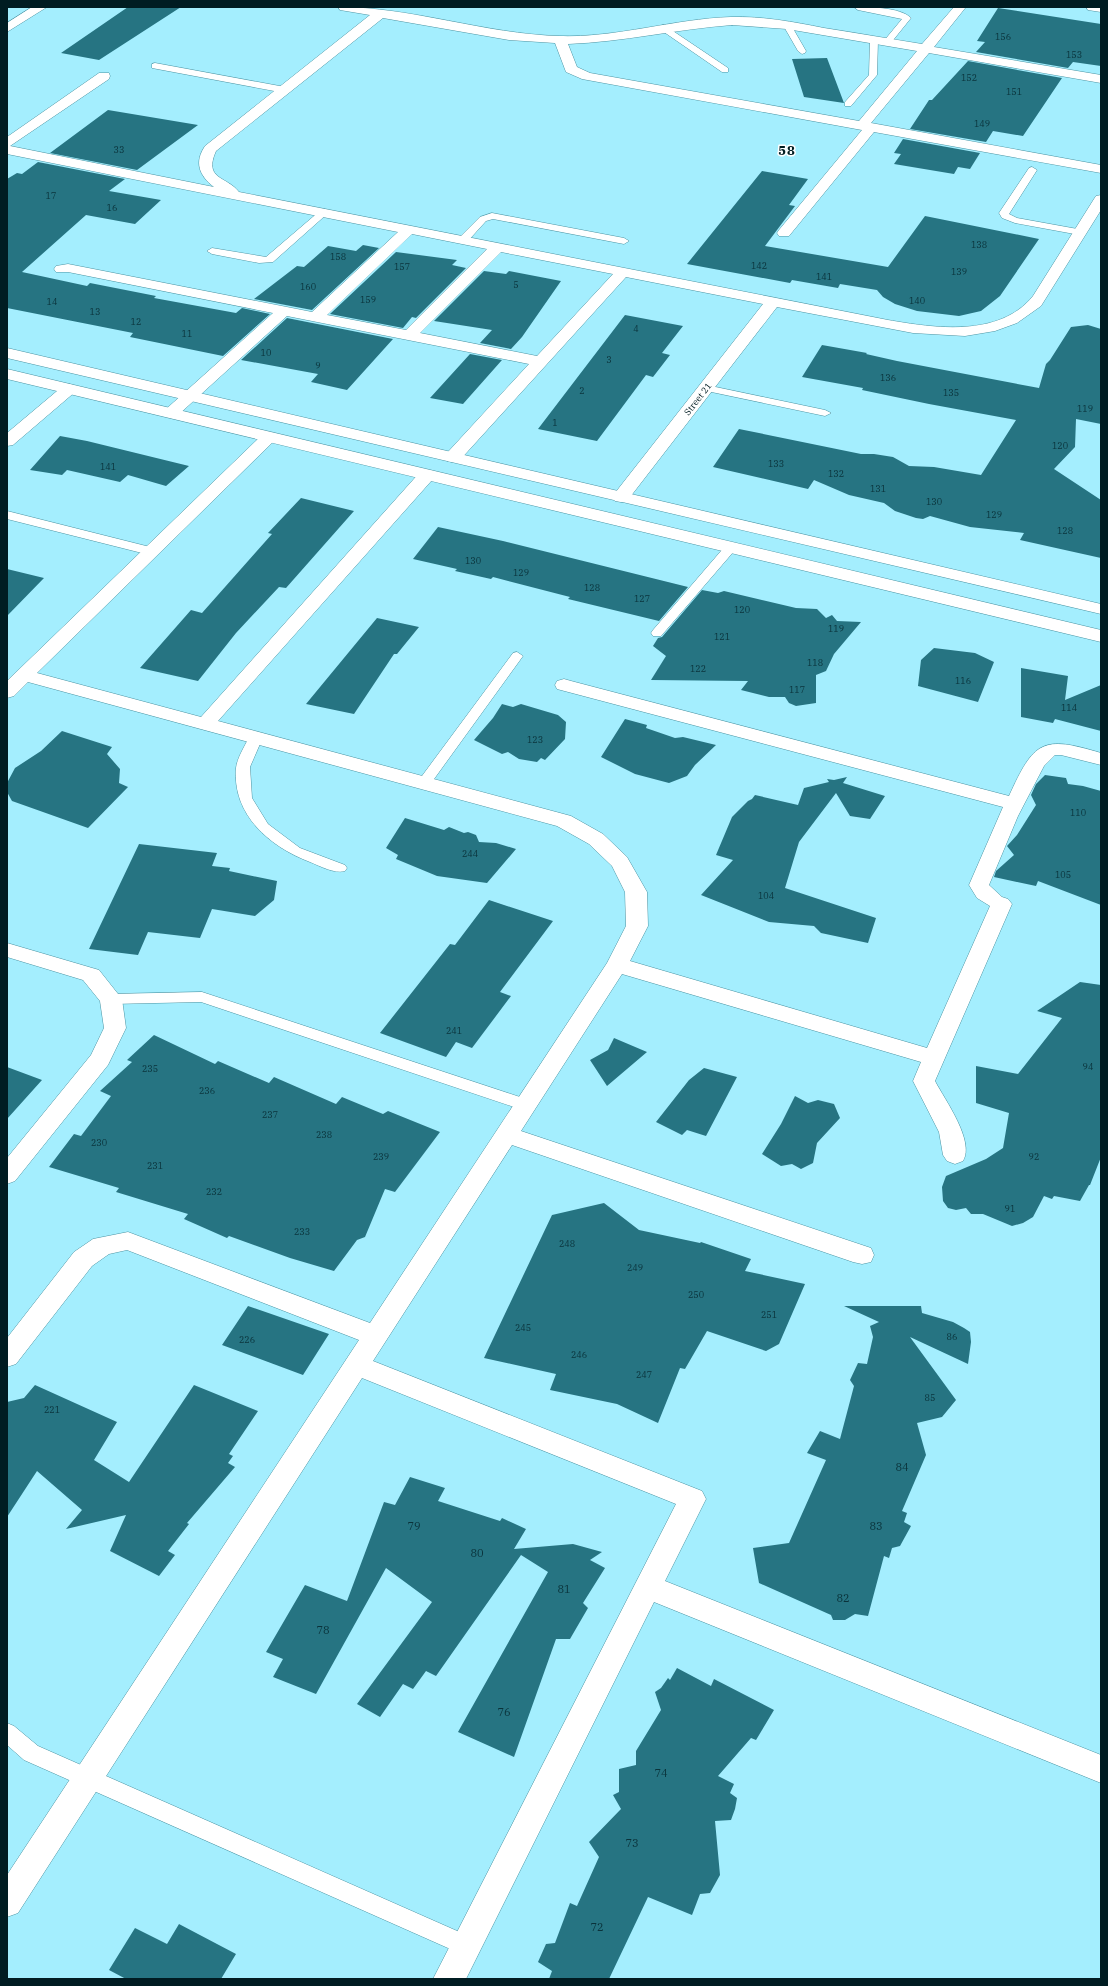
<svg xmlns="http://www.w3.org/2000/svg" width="1108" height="1986" viewBox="0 0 1108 1986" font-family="'IBM Plex Serif',serif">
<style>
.building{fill:#267482}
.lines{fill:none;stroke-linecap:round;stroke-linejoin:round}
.lane-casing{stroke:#4c94a3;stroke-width:1}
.street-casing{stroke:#4c94a3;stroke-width:1}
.secondary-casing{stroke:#4c94a3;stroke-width:1}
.lane{fill:#fff;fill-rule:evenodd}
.street{fill:#fff;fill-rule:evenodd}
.secondary{fill:#fff;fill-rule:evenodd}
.labels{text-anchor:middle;stroke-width:3;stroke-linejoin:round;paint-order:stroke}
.number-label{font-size:9px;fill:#0a323a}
.far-street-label{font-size:9px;fill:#001c22;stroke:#fff}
.near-number-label{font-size:11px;fill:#0a323a}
.far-district-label{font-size:13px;font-weight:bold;letter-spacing:1px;fill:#001c22;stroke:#fff}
</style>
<rect width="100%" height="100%" fill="#a4eefe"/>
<path class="building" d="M128,7H181L99,60L61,53Z
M998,8L1101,24V66L1073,62L1068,68L976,52L985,42L977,41Z
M827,58L844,103L804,97L792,59Z
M968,61L1062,78L1023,136L993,131L986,142L910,129L929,100H932Z
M108,110L198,125L137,170L50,153Z
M903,139L980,153L970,169L958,167L954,174L894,164L901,154L894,153Z
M38,162L125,179L109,191L161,200L135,224L86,215L22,272L87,286L90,283L156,296L154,298L236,313L242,308L270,314L223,356L130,337L133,333L7,308V179L17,173L22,174Z
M762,171L808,179L789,205L795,206L765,246L888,267L925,216L1039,239L1000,296L981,311L959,316L917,311L895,304L883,297L877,290L840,284L838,288L792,280L790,283L687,264Z
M363,245L379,248L312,310L254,299L297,266L304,267L328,246L356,251Z
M396,252L457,260L452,265L466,268L416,318L412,317L403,328L330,314Z
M484,271L506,274L509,271L561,281L522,337L511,349L480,343L492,330L434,321Z
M625,315L683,326L662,353L670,355L653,377L646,375L597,441L538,429Z
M287,318L393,339L347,390L311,382L318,374L241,360Z
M1088,325L1101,329V424L1076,419L1075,447L1054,469L1101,500V558L1020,540L1024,533L970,527L930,516L923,519L916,518L895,511L884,503L849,495L814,480L808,489L713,467L739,429L861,454H874L893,457L909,466L934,467L981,475L1016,420L929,404L862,390L863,388L802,377L822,345L867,353L866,354L897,361L1039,388L1046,364L1050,360L1071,327Z
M470,354L502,360L463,404L430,398Z
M60,436L87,441L189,466L166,486L128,475L120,482L67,470L62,475L30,470Z
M301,498L354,511L286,588L279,587L236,633L198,681L140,668L191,610L202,613L272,534L268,533Z
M438,527L503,541L688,587L659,621L568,599L570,597L493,577L491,579L455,571L457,569L413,559Z
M7,569L44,578L7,616Z
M702,590L718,593L724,591L796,608L817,609L826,618L832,615L837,621L861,622L834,654L826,671L816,675V703L796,706L789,703L785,697H769L741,690L748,681L651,680L666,656L653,646L658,638L662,637Z
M377,618L419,627L397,654H394L354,714L306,704Z
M934,648L975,653L994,662L978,702L918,686L921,660Z
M1021,668L1068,676L1065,700L1101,685V731L1055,719L1053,723L1021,717Z
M502,704L513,707L521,704L558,715L566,722L565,739L545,760L541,758L537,762L519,759L508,752L502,754L474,740L493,718Z
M625,719L647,725L646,728L675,738L683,737L716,745L695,765L687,776L669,783L635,774L601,757Z
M62,731L112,747L107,754L120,769L119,783L128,787L88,828L12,801L7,792V783L15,768L41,751Z
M1045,775L1066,778L1068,784L1083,786L1101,791V905L1038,881L1036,886L994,877L996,871L1014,855L1007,846L1017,835L1036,805L1031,795L1036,784Z
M847,777L843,783L885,796L870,819L850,816L836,793L799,842L785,888L876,918L868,943L821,933L814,926L769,922L701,895L733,860L716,855L732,817L748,801L752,799L755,795L798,805L804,788L829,782L827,779L834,780Z
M405,818L444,830L449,827L464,833L468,832L476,835L479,842L496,843L516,849L487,883L437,876L396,859L398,855L386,848Z
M139,844L217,853L212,866L230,868L229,871L277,881L274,900L255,916L212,909L200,938L148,932L138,955L89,949Z
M489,900L553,921L500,992L511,996L472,1048L456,1042L446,1057L380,1033L450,944L455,945Z
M1080,982L1101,985V1157L1090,1185H1089L1080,1201L1054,1196L1052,1199L1044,1196L1033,1217L1023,1223L1012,1226L983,1214H971L966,1208L956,1210L948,1208L943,1201L942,1187L946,1176L986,1159L1003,1148L1009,1113L976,1103V1066L1018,1074L1062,1018L1037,1011Z
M154,1035L215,1064L218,1061L269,1083L274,1077L336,1104L342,1097L383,1114L388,1111L440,1132L395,1192L385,1189L365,1237L357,1240L334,1271L290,1258L229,1236L227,1238L184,1219L188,1214L116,1192L119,1188L49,1167L74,1134L81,1136L111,1096L100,1091L132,1062L127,1060Z
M614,1038L647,1052L607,1086L590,1060L608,1050Z
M7,1067L42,1080L7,1119Z
M704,1068L737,1077L706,1136L687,1130L682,1135L656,1122L689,1080Z
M795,1096L808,1103L818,1100L834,1104L840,1118L817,1143L813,1163L801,1169L792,1164L781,1166L762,1154L781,1124Z
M604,1203L639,1230L700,1243L701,1242L751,1259L745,1271L805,1284L779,1344L766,1351L707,1331L685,1369L680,1368L658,1423L617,1404L550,1390L556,1374L484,1358L552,1215Z
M248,1306L329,1334L303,1375L222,1345Z
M844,1306H921L922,1313L953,1322L964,1328L970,1332L971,1342L968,1364L910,1337L956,1400L942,1417L917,1423L926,1455L902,1511L907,1513L904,1522L911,1526L900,1546L892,1548L889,1558L884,1556L868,1616L855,1614L845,1620H833L831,1615L759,1583L753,1548L789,1543L826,1460L807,1453L820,1431L840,1439L854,1386L850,1380L858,1363L867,1364L873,1337L870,1326L879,1322Z
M35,1385L117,1422L94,1460L129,1482L194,1385L258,1411L229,1454L233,1456L228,1463L235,1467L187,1523L189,1524L168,1551L175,1555L159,1576L110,1551L126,1515L66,1529L82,1510L37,1471L7,1517V1402L24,1398Z
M410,1477L445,1488L438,1501L500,1521L502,1518L526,1529L514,1549L573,1544L602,1552L590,1560L605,1568L583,1603L588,1608L570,1639H556L514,1757L458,1732L548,1572L521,1555L436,1676L426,1671L413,1689L403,1684L380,1717L357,1704L432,1602L386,1568L316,1694L273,1677L283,1659L266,1652L305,1585L347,1601L384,1502L395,1505Z
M677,1668L711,1686L714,1679L774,1710L756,1740L751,1738L718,1776L734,1784L730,1793L737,1798L735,1809L731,1820L715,1821L720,1875L710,1893L700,1894L692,1915L648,1897L609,1979H549L552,1971L538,1962L546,1944L555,1943L570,1903L577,1906L599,1857L589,1842L621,1809L613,1795L619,1792V1769L636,1765V1751L661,1710L655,1692L661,1688L668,1678L670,1680Z
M179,1924L236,1954L221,1979H126L109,1970L135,1928L167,1944Z"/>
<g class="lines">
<g class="lane-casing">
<path id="lane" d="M854,7C869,7 900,7 911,18L890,44L887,45L883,42L902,19L858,10Z
M787,22L791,25L806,51L805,53L802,54L798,51L783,25Z
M664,25L728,68V72H722L661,30V26Z
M874,37L878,40L877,75L851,106H845V102L869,75L870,40Z
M155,63L285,87L289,90L285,93L152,68V64Z
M1032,167L1037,170L1009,214L1017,218L1083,230L1085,232L1083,234L1080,235L1015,223L1002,218L999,213L1029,168Z
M324,209L327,210L329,212L327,214L273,262L259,263L212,254L207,251L212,248L266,257L321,210Z
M492,213L624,238L629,241L624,244L493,219L486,221L467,242H459L458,240L459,238L480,217Z
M706,385L825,410L831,413L825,416L702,390L701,388Z
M7,511L154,548L156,551L150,555L7,519Z
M731,543L735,544L737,547L735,550L661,636H653L651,633L653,630L727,544Z
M517,652L523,656L429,786H419L417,783L419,780L513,653Z
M256,733L261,734L263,737L250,767L252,798L268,824L300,848L345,865L347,868L345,871C334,874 320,866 310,862C270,847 232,815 236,768C237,758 245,746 249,737L251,734Z
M202,992L532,1101L534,1105L532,1109L526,1111L520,1109L201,1002L111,1004L106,1003L103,999L106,995L111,994Z
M7,1723L14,1726L38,1746L473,1938L476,1945L473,1952L465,1955L457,1952L24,1760L7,1745Z"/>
</g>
<g class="street-casing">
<path id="street" d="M32,7H47L7,32V23Z
M338,7C412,7 485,34 559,36C617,38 673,19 731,17C762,16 794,22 824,28C857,33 890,39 922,44L954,7H966L934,47L1101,75V83L929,53L871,123L1101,165V173L874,132L789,236H779L777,233L779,230L862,130L582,79L566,72L555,43L509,40L383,18L216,151C203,180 227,176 239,192L888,320C934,328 999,338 1033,296L1094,199L1096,196L1101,195V210L1041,306L1017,323L995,331L965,336L913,333L777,307L627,501L621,502L615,501L612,497L615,493L763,304L626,277L459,461L453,462L447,461L445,457L447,453L529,364L287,316L177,416L171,418L165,416L163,413L165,410L273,313L68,272H56L54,269L56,266L68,264L312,312L398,232L7,154V137L99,73H109L110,76L109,79L10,146L214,187C199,176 194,162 205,146L370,15L340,10ZM732,25L787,29L917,51L859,121L590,73L577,67L568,44C623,42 677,29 732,25ZM412,234L487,249L406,330L327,315ZM501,252L613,274L537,356L420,333Z
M1086,7H1101V12L1088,10Z
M69,384L75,386L77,389L75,392L13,445L7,446V433L63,386Z
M269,432L275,434L277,437L275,440L37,673L201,717L421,471L427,470L433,471L435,475L433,479L218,721L571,816L603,834L627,857L647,892L648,926L630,961L927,1048L990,906L977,898L969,885L1003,807L557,689L555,685L557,681L564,679L571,681L1009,796C1034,741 1042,735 1101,753V765L1061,755H1055L1044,766L1018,816L989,885L1002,897L1008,899L1012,904L935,1081C945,1100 975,1141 963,1161L955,1164L947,1161L943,1155L939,1132L913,1081L921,1062L622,974L521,1131L871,1248L874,1255L871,1262L862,1264L853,1262L512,1145L373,1361L702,1491L706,1499L665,1581L1101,1755V1783L654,1602L466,1979H433L676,1504L362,1378L18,1913L7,1917V1875L359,1340L127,1250L109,1254L92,1266L16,1364L7,1367V1338L74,1252L93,1239L128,1232L370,1323L607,963L626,926L625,892L612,866L589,844L557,826L28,682L14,696L7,698V681L263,434Z
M7,943L99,970L122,999L126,1028L108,1065L15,1181L7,1184V1158L91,1055L104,1028L100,1001L83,980L7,957Z"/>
</g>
<g class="secondary-casing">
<path id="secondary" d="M7,348L1101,604V614L7,358Z
M7,369L1101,630V642L7,379Z"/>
</g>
<use href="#lane" class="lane"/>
<use href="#street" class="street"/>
<use href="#secondary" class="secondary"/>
</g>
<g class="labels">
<g class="number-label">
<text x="1003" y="40">156</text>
<text x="1074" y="58">153</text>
<text x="969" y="81">152</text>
<text x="1014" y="95">151</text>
<text x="982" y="127">149</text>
<text x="119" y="153">33</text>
<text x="51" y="199">17</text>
<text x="112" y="211">16</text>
<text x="979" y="248">138</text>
<text x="338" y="260">158</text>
<text x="759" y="269">142</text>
<text x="402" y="270">157</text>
<text x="959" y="275">139</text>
<text x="824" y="280">141</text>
<text x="516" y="288">5</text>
<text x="308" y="290">160</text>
<text x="368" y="303">159</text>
<text x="917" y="304">140</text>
<text x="52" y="305">14</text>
<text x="95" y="315">13</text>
<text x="136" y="325">12</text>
<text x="636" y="332">4</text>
<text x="187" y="337">11</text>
<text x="266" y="356">10</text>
<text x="609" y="363">3</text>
<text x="318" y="369">9</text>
<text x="888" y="381">136</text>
<text x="582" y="394">2</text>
<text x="951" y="396">135</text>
<text x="1085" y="412">119</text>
<text x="555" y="426">1</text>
<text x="1060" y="449">120</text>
<text x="776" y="467">133</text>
<text x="108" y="470">141</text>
<text x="836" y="477">132</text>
<text x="878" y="492">131</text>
<text x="934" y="505">130</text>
<text x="994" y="518">129</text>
<text x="1065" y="534">128</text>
<text x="473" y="564">130</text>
<text x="521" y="576">129</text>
<text x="592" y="591">128</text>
<text x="642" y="602">127</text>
<text x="742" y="613">120</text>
<text x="836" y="632">119</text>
<text x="722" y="640">121</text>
<text x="815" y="666">118</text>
<text x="698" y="672">122</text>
<text x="963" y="684">116</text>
<text x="797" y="693">117</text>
<text x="1069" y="711">114</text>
<text x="535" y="743">123</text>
<text x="1078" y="816">110</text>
<text x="470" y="857">244</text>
<text x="1063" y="878">105</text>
<text x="766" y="899">104</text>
<text x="454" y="1034">241</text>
<text x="1088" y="1070">94</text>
<text x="150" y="1072">235</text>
<text x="207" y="1094">236</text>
<text x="270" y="1118">237</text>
<text x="324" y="1138">238</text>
<text x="99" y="1146">230</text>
<text x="381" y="1160">239</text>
<text x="1034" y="1160">92</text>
<text x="155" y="1169">231</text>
<text x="214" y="1195">232</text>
<text x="1010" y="1212">91</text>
<text x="302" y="1235">233</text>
<text x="567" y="1247">248</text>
<text x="635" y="1271">249</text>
<text x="696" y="1298">250</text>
<text x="769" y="1318">251</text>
<text x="523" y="1331">245</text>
<text x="952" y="1340">86</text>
<text x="247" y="1343">226</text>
<text x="579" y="1358">246</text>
<text x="644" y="1378">247</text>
<text x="930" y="1401">85</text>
<text x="52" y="1413">221</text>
</g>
<g class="far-street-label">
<text transform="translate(698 399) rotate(-52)" y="3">Street 21</text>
</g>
<g class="near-number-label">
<text x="902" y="1471">84</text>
<text x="414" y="1530">79</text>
<text x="876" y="1530">83</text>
<text x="477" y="1557">80</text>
<text x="564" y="1593">81</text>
<text x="843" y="1602">82</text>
<text x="323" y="1634">78</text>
<text x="504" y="1716">76</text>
<text x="661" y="1777">74</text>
<text x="632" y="1847">73</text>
<text x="597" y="1931">72</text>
</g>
<g class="far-district-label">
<text x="787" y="155">58</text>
</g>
</g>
<rect width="1108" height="1986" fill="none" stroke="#001c22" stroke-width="16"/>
</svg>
